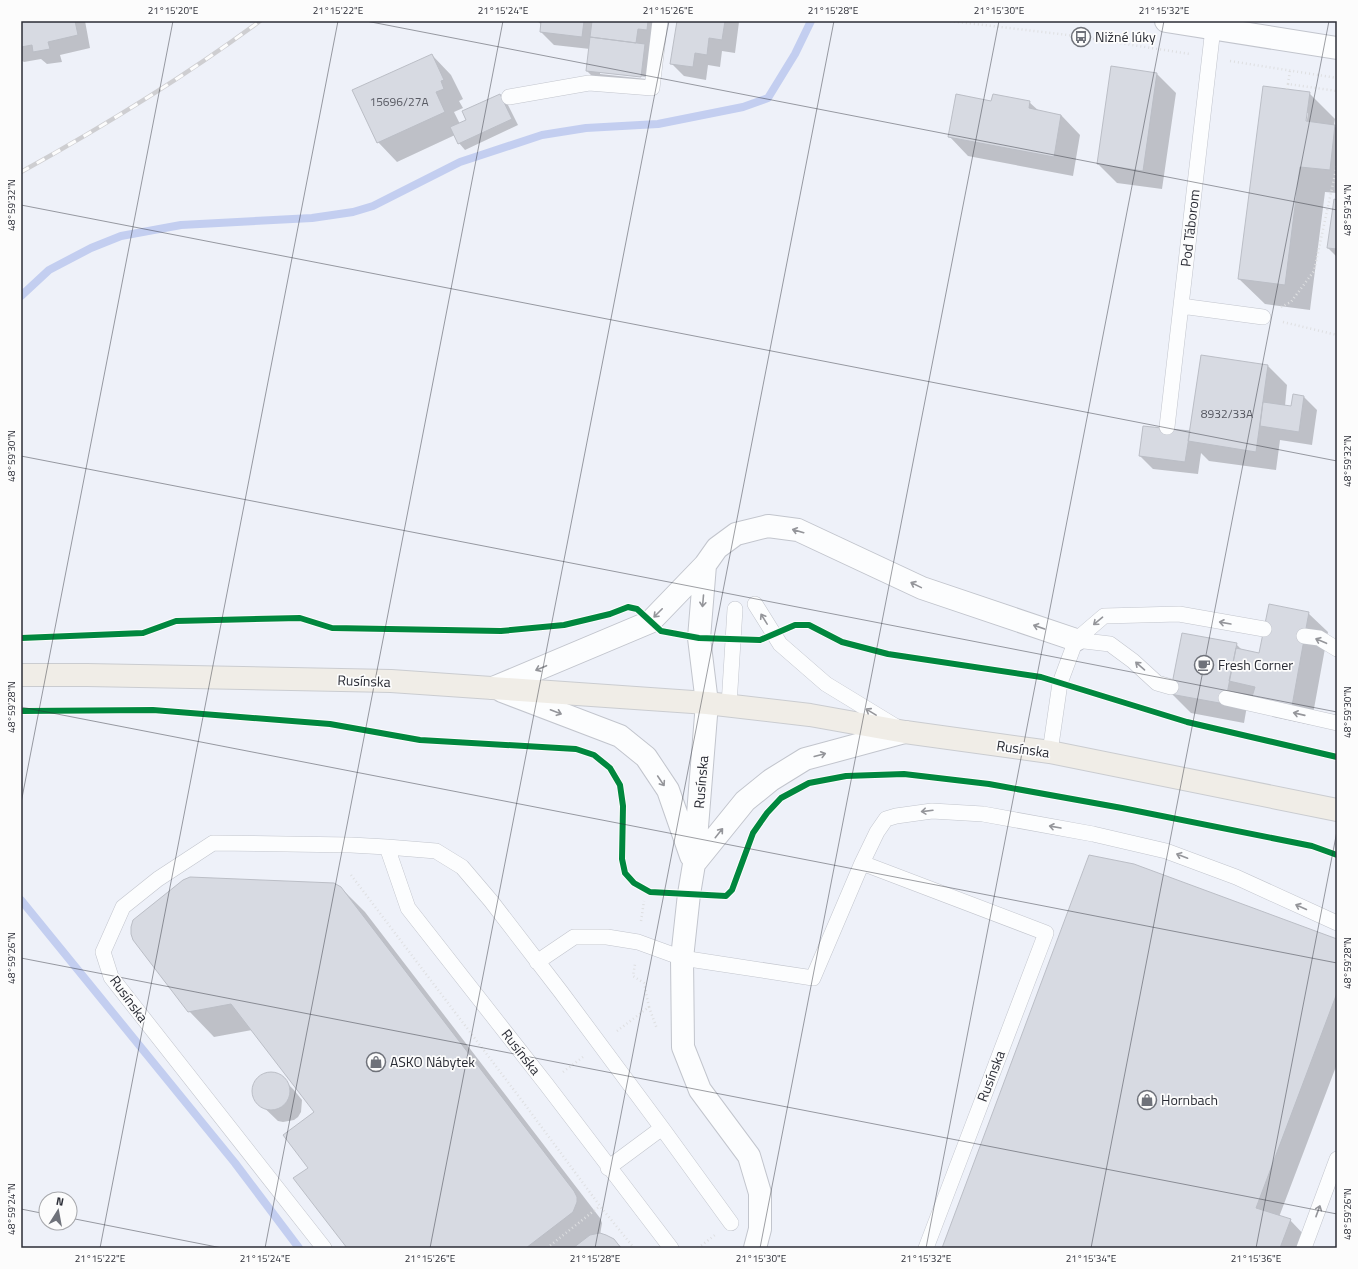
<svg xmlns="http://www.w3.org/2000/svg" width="1358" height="1269" viewBox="0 0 1358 1269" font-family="'Titillium Web',sans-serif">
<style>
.shadow{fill:#0003;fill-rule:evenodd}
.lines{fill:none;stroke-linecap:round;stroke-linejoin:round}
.stream{stroke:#c3cef0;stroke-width:8}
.building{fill:#d7dae2;stroke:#bbbec6}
.lane-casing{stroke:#c2c5cd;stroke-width:16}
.street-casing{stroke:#c2c5cd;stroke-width:24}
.primary-casing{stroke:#caccd0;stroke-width:24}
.path{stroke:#dedfe1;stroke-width:2.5;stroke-dasharray:1 3;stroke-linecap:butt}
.lane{stroke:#fcfdfe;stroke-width:15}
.street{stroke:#fcfdfe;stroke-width:22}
.primary{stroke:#f0ede7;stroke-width:22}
.rail-casing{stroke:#ceced1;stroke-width:4.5}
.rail{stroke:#fcfcfc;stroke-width:3;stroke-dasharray:9;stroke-linecap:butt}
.cycleway-casing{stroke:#fcfcfc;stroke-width:8}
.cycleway{stroke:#00873e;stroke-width:6}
.oneway{stroke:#94959a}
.ticks{fill:none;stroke:#2b2d36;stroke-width:1;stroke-opacity:0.45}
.labels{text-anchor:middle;stroke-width:3.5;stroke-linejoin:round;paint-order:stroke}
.number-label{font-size:12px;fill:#575962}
.poi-label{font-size:14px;fill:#2b2d36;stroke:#fcfcfc;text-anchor:start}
.street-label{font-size:14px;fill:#2b2d36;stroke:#fcfcfc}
.neatline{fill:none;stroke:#2b2d36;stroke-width:1.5}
.ticks-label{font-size:10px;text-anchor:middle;fill:#2b2d36}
</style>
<rect width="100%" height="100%" fill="#eef1f9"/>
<path class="shadow" d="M21,21H85L90,48L60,55L62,62L47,64L41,59L24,62L21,60Z
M537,21H653L654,90L600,84L587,71L590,49L554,45L541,32L542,25ZM600,72L647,77L646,79L600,74Z
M678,21H738L739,22L735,53L722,51L720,67L708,65L706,80L684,76L671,63Z
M432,55L451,75L463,99L459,101L463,108L454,112L460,124L468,120L499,95L506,101L518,125L465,150L459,143L455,135L397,162L378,142Z
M1157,74L1176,93L1162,189L1117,183L1098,164Z
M1309,93L1335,119L1334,125L1337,129V193L1325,192L1310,310L1265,304L1239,279ZM1306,113H1308L1306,126Z
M992,102H1029L1039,111L1061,115L1080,135L1073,176L968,156L949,136Z
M1337,201V257L1328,248Z
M1201,356L1268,366L1287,385L1285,406L1292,407L1294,395L1304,397L1317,410L1312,445L1280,440L1276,470L1209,461L1201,453L1198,474L1153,469L1140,456L1190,432Z
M1308,613L1328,632L1311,725L1273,717L1258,702L1248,700L1244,723L1191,713L1171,693L1236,644L1242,650L1260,654Z
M339,886L365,912L600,1218L602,1223L600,1235L614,1240L622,1248H348L309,1168L316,1112L252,1030L214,1037L189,1011Z
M1337,940V1064L1279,1217L1290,1220L1309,1240L1306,1248H943Z
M269,1074H275L281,1077L294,1090L302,1100L301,1112L298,1117L294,1120L283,1122L278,1121L256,1100L254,1095L255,1084L263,1076Z"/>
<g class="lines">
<path class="stream" d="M21,296L49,270L91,248L121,236L181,225L312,218L353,212L373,206L460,162L542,135L586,128L658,124L743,107L768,98L795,54L811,21
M21,900L235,1163L299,1248"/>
</g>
<path class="building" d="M21,21H75L78,35L48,42L50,49L33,52L32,45L21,47Z
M541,21H584L582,37L540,32Z
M592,21H648L647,30L638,29L636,43L590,37Z
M677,21H725L722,40L709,38L707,55L695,53L693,67L670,64Z
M590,37L645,44L641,77L586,71Z
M432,54L444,80L441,81L444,89L436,92L445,112L377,143L352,90Z
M1111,66L1157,73L1143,171L1097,164Z
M1263,86L1310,92L1306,121L1335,125L1330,170L1300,167L1285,285L1238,279Z
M500,94L512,119L458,144L450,127L466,120L462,111Z
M956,94L991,101L993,94L1030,101L1029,108L1061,115L1054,157L948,137Z
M1334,199L1337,200V249L1327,248Z
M1201,355L1268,365L1256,452L1188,441Z
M1293,394L1304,396L1299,432L1260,426L1263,402L1291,406Z
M1143,426L1190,431L1185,462L1139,456Z
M1269,604L1309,612L1292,706L1252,697L1255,687L1229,681L1236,648L1259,653Z
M1182,633L1237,643L1225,704L1170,694Z
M1089,855L1134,864L1337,939V993L1256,1208L1291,1219L1280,1248H942Z
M190,877L334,883L341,887L574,1191L577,1197V1202L573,1212L526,1248H347L293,1178L308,1168L283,1135L314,1112L231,1004L188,1012L133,940L131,934V927L133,920L183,880Z
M252 1091a19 19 0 1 1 38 0a19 19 0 1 1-38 0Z
M600,1233L606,1235L614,1239L621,1248H573L590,1235Z"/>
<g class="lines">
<g class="lane-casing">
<path id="lane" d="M509,97L589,83L652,88L660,21
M1181,306L1263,317
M1167,427L1213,28
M755,604L780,644L826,684L895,726
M1304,636L1319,638L1337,649
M1076,640L1110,644L1133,661L1157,683L1171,687
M1226,698L1337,723
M729,705L735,609
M1050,752L1060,683L1076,640L1104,616L1179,614L1264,629
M387,847L436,851L462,867L491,901L561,992L662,1128L731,1223
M862,863L877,832L886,819L896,816L932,811L983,814L1093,834L1166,851L1236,877L1337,923
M537,962L574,937H607L638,942L682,958L813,978L862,863L1046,933L926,1248
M608,1168L662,1128
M324,1248L111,977L103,952L123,907L158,879L213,843L351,845L387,847L408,908L546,1084L671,1248
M1304,1248L1337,1159"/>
</g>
<g class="street-casing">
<path id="street" d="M1166,21L1337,48
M493,688L650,622L705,565
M502,691L620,736L646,757L668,790L691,856
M694,864L745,801L771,780L805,759L905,732
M755,1248L760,1229V1193L749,1156L700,1090L683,1047L682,958L689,894L694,864L707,703L699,638L705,565L717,548L736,534L768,526L798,530L922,588L1076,640"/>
</g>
<g class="primary-casing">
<path id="primary" d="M21,675H87L391,681L707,703L810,715L905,732L1050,752L1337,810"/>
</g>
<path class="path" d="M950,21L1068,35L1190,54
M1230,61L1337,78
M1288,84L1290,70
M1287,89L1288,84L1337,91
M1281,307L1291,302L1314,271L1337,165
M1283,322L1337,335
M351,875L523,1102L600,1206L634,1248
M641,921L644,901
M649,1007L657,1029
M617,1031L649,1007L644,983L633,976L635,964
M563,1072L583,1057
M547,1248L600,1206
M698,1248L715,1235"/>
<use href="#lane" class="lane"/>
<use href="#street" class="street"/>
<use href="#primary" class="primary"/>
<g class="rail-casing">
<path id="rail" d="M21,172C104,126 184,77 260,21"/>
</g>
<use href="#rail" class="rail"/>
<g class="cycleway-casing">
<path id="cycleway" d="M21,638L143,633L176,621L300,618L332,628L501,631L564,625L610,614L628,607L637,609L661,631L699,638L760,640L795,625H809L842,642L888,654L1041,677L1187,722L1337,757
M21,711L153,710L330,724L420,740L576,749L594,755L610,768L620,785L623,806L622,859L625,873L634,883L650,892L726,896L732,890L753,833L767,813L781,798L809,783L846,776L904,774L989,784L1122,808L1312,846L1337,855"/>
</g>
<use href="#cycleway" class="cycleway"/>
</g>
<defs><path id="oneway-shaft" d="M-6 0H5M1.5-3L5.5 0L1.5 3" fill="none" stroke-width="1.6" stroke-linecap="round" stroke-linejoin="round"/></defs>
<g class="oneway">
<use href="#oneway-shaft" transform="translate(798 531) rotate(-164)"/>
<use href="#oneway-shaft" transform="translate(916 585) rotate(-154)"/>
<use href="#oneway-shaft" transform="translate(703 601) rotate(95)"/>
<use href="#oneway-shaft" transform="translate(658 613) rotate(135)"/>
<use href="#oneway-shaft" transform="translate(764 619) rotate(-122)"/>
<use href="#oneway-shaft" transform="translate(1098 621) rotate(140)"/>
<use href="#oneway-shaft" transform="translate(1225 623) rotate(-170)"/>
<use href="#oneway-shaft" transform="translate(1039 627) rotate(-161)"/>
<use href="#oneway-shaft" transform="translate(1321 641) rotate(-157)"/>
<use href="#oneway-shaft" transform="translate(1140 666) rotate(-139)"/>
<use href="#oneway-shaft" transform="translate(541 668) rotate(157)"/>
<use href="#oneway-shaft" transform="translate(556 712) rotate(21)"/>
<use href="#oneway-shaft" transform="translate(871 712) rotate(-149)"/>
<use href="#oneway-shaft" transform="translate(1299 714) rotate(-167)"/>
<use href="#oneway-shaft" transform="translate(820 755) rotate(-15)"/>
<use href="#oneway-shaft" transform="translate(661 781) rotate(56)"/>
<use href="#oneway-shaft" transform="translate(927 811) rotate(173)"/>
<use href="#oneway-shaft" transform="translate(1055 827) rotate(-170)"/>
<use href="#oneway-shaft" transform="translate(719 833) rotate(-51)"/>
<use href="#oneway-shaft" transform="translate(1182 856) rotate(-159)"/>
<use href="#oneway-shaft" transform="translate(1301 907) rotate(-156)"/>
<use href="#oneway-shaft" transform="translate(1318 1211) rotate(-70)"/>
</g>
<path class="ticks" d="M366,21L1337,210M21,205L1337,461M21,456L1337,712M21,707L1337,963M21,803L173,21M21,958L1337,1214M21,1209L46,1214M70,1218L222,1248M100,1248L338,21M265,1248L503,21M430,1248L669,21M595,1248L834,21M760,1248L999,21M926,1248L1164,21M1091,1248L1329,21M1256,1248L1337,831"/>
<defs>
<g id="bus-ring" transform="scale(1)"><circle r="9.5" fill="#fcfcfc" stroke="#6f727a" stroke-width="1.5"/><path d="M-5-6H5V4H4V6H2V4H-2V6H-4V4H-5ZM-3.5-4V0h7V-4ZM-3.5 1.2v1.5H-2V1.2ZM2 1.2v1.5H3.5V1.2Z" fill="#6f727a"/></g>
<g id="cafe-ring" transform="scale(1)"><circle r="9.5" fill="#fcfcfc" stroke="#6f727a" stroke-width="1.5"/><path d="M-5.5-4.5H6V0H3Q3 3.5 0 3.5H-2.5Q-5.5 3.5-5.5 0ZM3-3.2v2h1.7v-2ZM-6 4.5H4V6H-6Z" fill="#6f727a"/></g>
<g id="shop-ring" transform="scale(1)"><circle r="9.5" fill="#fcfcfc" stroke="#6f727a" stroke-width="1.5"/><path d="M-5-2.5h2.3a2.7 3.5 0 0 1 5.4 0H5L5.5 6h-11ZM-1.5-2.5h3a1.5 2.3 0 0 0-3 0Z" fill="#6f727a"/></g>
</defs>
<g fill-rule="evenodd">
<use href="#bus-ring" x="1081" y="37"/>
<use href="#cafe-ring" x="1204" y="665"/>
<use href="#shop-ring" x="376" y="1062"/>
<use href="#shop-ring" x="1147" y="1100"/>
</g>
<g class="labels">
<g class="number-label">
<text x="399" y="106">15696/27A</text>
<text x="1227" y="418">8932/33A</text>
</g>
<g class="poi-label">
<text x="1095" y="42">Nižné lúky</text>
<text x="1218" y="670">Fresh Corner</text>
<text x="390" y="1067">ASKO Nábytek</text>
<text x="1161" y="1105">Hornbach</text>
</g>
<g class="street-label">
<text transform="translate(1190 228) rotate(-83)" y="5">Pod Táborom</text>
<text transform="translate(364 681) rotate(2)" y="5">Rusínska</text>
<text transform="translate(1023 749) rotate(8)" y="5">Rusínska</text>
<text transform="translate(701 782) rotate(-85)" y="5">Rusínska</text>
<text transform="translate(129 999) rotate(54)" y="5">Rusínska</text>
<text transform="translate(521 1052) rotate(52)" y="5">Rusínska</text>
<text transform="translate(991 1076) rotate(-69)" y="5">Rusínska</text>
</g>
</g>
<rect width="1358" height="1269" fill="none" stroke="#fcfcfc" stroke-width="44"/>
<g transform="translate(58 1211) rotate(11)"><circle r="19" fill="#fcfcfc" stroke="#a8a9ad"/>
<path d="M0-3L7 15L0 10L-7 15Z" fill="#6f727a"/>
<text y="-6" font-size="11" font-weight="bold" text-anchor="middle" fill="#2b2d36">N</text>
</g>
<rect x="22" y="22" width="1314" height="1225" class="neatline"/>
<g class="ticks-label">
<text x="173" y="14">21°15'20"E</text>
<text x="338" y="14">21°15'22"E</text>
<text x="503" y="14">21°15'24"E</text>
<text x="668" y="14">21°15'26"E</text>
<text x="833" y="14">21°15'28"E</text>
<text x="999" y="14">21°15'30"E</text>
<text x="1164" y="14">21°15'32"E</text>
<text transform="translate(11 205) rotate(-90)" y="4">48°59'32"N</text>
<text transform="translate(1347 210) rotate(-90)" y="4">48°59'34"N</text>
<text transform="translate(11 456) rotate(-90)" y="4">48°59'30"N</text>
<text transform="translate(1347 461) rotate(-90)" y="4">48°59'32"N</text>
<text transform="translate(11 707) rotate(-90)" y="4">48°59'28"N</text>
<text transform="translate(1347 712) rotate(-90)" y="4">48°59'30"N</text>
<text transform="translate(11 958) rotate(-90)" y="4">48°59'26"N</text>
<text transform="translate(1347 963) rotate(-90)" y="4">48°59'28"N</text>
<text transform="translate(11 1209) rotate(-90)" y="4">48°59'24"N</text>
<text transform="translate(1347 1214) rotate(-90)" y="4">48°59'26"N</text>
<text x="100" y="1262">21°15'22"E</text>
<text x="265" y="1262">21°15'24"E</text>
<text x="430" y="1262">21°15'26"E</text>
<text x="595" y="1262">21°15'28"E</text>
<text x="761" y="1262">21°15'30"E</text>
<text x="926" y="1262">21°15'32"E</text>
<text x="1091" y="1262">21°15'34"E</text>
<text x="1256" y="1262">21°15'36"E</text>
</g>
</svg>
